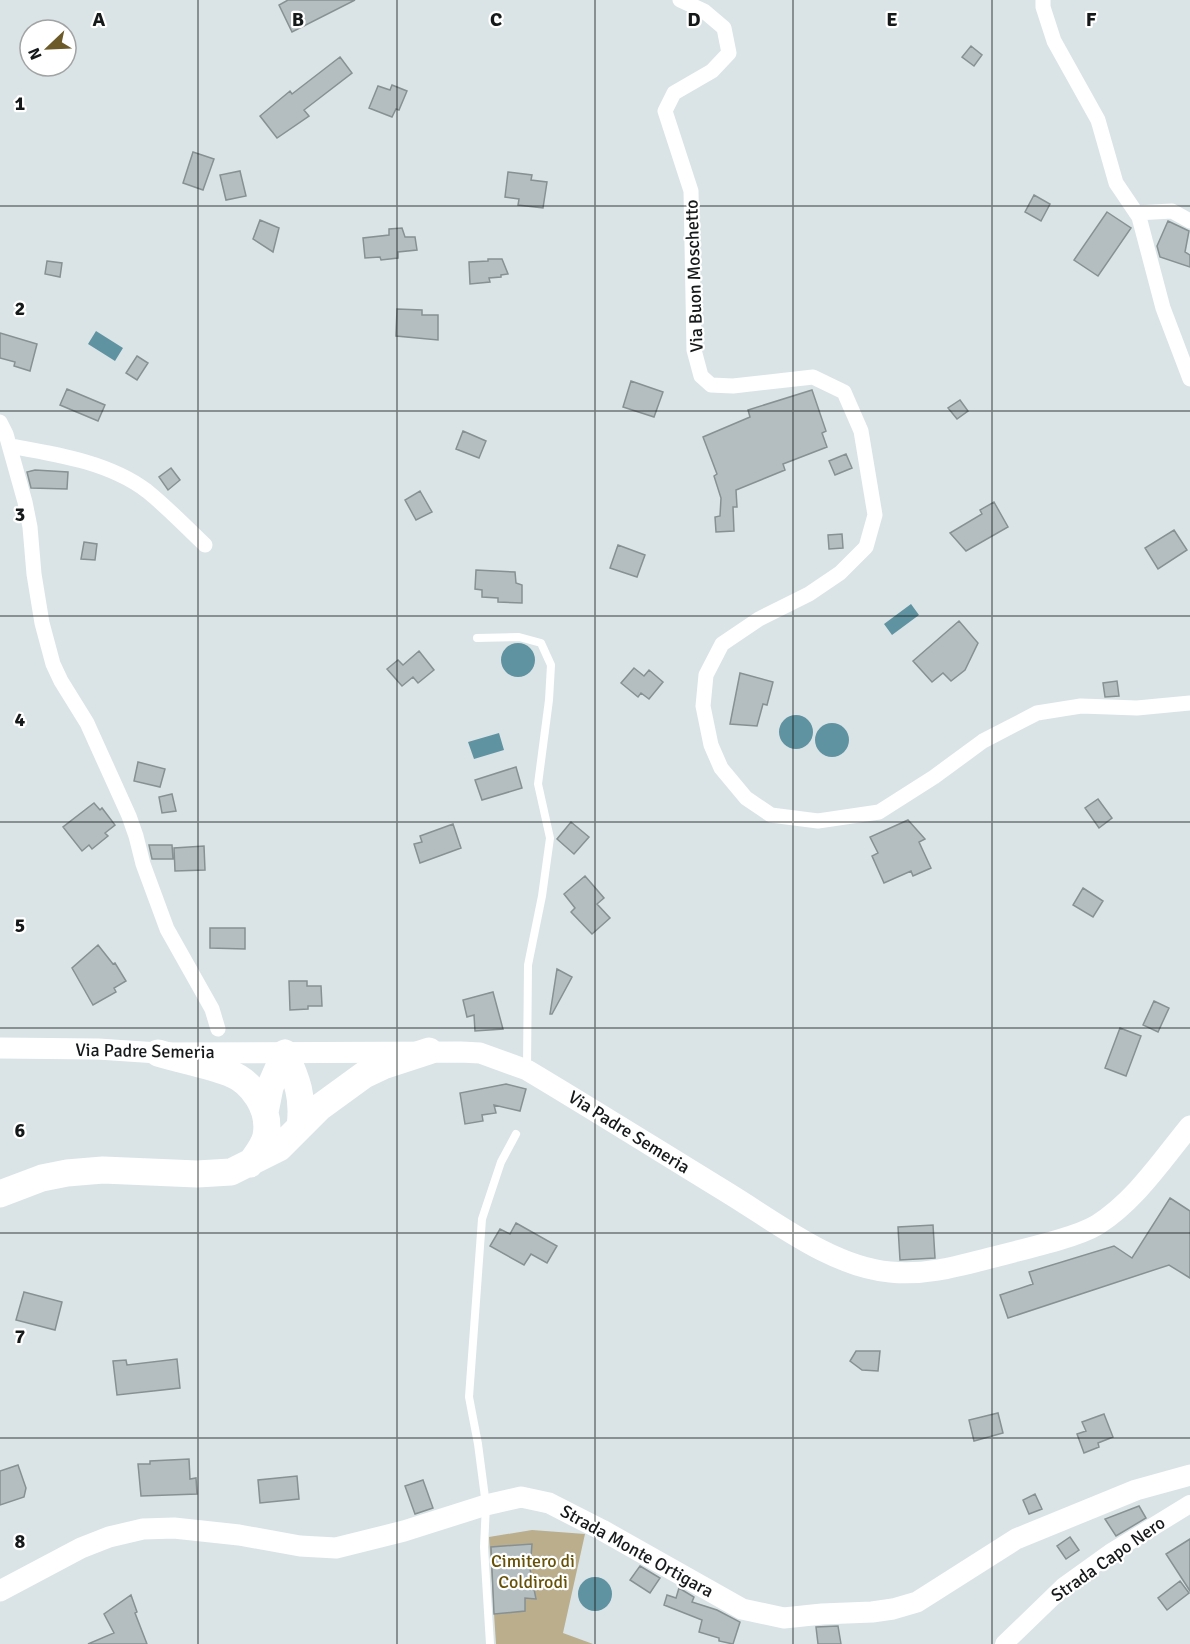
<svg xmlns="http://www.w3.org/2000/svg" width="1190" height="1644" viewBox="0 0 1190 1644" font-family="Signika,sans-serif">
<style>
.green{fill:#baae8d}
.water{fill:#6093a1}
.building{fill:#b4bec1;stroke:#879093;stroke-width:1.5}
.lines{fill:none;stroke-linecap:round;stroke-linejoin:round}
.service{stroke:#fff;stroke-width:8}
.minor{stroke:#fff;stroke-width:15}
.tertiary{stroke:#fff;stroke-width:18}
.secondary{stroke:#fff;stroke-width:21}
.motorway{stroke:#fff;stroke-width:27}
.grid{fill:none;stroke:#16191a;stroke-width:1.5;stroke-opacity:0.55}
.labels{text-anchor:middle;stroke-width:4.5;stroke-linejoin:round;paint-order:stroke}
.street-label{font-size:18px;fill:#16191a;stroke:#fff}
.park-label{font-size:18px;fill:#675107;stroke:#fff}
.grid-label{font-size:20px;text-anchor:middle;font-weight:bold;fill:#16191a;stroke:#fff;stroke-width:4.5;stroke-linejoin:round;paint-order:stroke}
</style>
<rect width="100%" height="100%" fill="#dae4e6"/>
<path class="green" d="M532,1530L585,1534L563,1633L593,1644H496L489,1537Z"/>
<path class="water" d="M96,331L123,348L115,361L88,344Z
M911,604L919,615L892,635L884,624Z
M501 660a17 17 0 1 1 34 0a17 17 0 1 1-34 0Z
M779 732a17 17 0 1 1 34 0a17 17 0 1 1-34 0Z
M815 740a17 17 0 1 1 34 0a17 17 0 1 1-34 0Z
M499,733L504,750L474,759L468,742Z
M578 1594a17 17 0 1 1 34 0a17 17 0 1 1-34 0Z"/>
<path class="building" d="M288,0H355L292,32L279,5Z
M971,46L982,55L974,66L962,57Z
M340,57L352,73L304,110L309,116L277,138L260,116L290,91L292,94Z
M392,85L407,91L399,110L396,109L392,117L369,108L378,86L390,90Z
M193,152L214,159L203,190L183,183Z
M240,171L246,196L226,200L220,175Z
M508,172L532,175L531,180L547,182L543,208L518,205L519,199L505,197Z
M1034,195L1050,204L1041,221L1025,212Z
M1107,212L1131,228L1098,276L1074,260Z
M260,220L279,228L273,252L253,239Z
M1168,221L1189,231L1185,252L1190,255V267L1160,257L1157,246Z
M402,228L405,237H415L417,250L398,252V258L381,260L380,257L365,258L363,238L389,235V229Z
M488,259H502L508,274L501,275V277L489,278L490,282L470,284L469,262L488,261Z
M47,261L62,263L60,277L45,274Z
M397,309L422,310V315H438V340L396,336Z
M0,333L37,344L30,371L14,366L15,362L0,358Z
M137,356L148,363L137,380L126,373Z
M631,381L663,392L654,417L623,407Z
M67,389L105,405L98,421L60,405Z
M812,390L826,431L822,433L827,447L783,464L785,470L736,490L737,507H733L734,531L716,532L715,517L720,516L721,498L714,476L717,474L703,437L750,417L748,410Z
M960,400L968,411L957,419L948,408Z
M463,431L486,441L479,458L456,449Z
M846,454L852,468L835,475L829,461Z
M171,468L180,480L168,490L159,477Z
M35,470L68,472L67,489L31,488L27,472Z
M420,491L432,512L416,520L405,500Z
M994,502L1008,527L966,551L950,533L982,514L980,510Z
M1174,530L1187,550L1158,569L1145,548Z
M842,534L843,548L829,549L828,535Z
M84,542L97,544L95,560L81,559Z
M618,545L645,555L637,577L610,568Z
M476,570L515,572L516,583L522,585V603L498,602V598L482,597V590L475,589Z
M959,621L978,643L965,670L951,681L943,673L932,682L913,661Z
M419,651L434,670L418,683L413,677L402,686L387,669L398,660L403,665Z
M634,668L644,676L649,670L663,682L649,699L641,693L638,697L621,683Z
M740,673L773,682L767,705L763,704L757,726L730,724Z
M1117,681L1119,696L1105,697L1103,683Z
M138,762L165,769L160,787L134,781Z
M516,767L522,788L482,800L475,780Z
M172,794L176,811L162,813L159,797Z
M1098,799L1112,818L1099,828L1085,808Z
M94,803L100,810L102,808L115,825L105,833L108,836L92,849L89,845L82,851L63,827Z
M908,820L925,839L919,842L931,868L913,876L911,871L884,883L872,856L878,853L870,837Z
M571,822L589,837L574,854L557,839Z
M453,824L461,848L420,863L414,844L422,842L420,836Z
M149,845H172L173,859H152Z
M204,846L205,870L175,871L174,848Z
M585,876L604,898L597,904L610,918L592,934L571,912L575,908L564,894Z
M1083,888L1103,901L1093,917L1073,905Z
M210,928H245V949L210,948Z
M98,945L113,964L115,963L126,981L114,988L116,992L93,1005L72,968Z
M557,969L572,977L552,1014H550Z
M289,981H307V986H321L322,1006H308V1009L290,1010Z
M493,992L503,1029L475,1031L474,1015L467,1017L463,1000Z
M1154,1001L1169,1008L1158,1032L1143,1025Z
M1120,1028L1141,1036L1126,1076L1105,1068Z
M506,1084L526,1089L520,1111L494,1105L496,1113L482,1115L483,1121L465,1124L460,1093Z
M1170,1198L1190,1211V1278L1169,1265L1008,1318L1000,1295L1033,1284L1029,1272L1114,1246L1132,1258Z
M516,1223L557,1246L547,1263L531,1254L524,1265L490,1246L500,1229L510,1234Z
M933,1225L935,1258L900,1260L898,1227Z
M24,1292L62,1302L55,1330L16,1320Z
M856,1351H880L878,1371L862,1370L850,1361Z
M177,1359L180,1388L117,1395L113,1361L126,1360L127,1365Z
M998,1413L1003,1433L974,1441L969,1420Z
M1104,1414L1113,1437L1098,1443L1099,1447L1084,1453L1077,1434L1086,1431L1082,1422Z
M189,1459L190,1479L196,1478L197,1494L141,1496L138,1464H150V1461Z
M18,1465L26,1488L24,1497L0,1505V1471Z
M297,1476L299,1499L260,1503L258,1480Z
M423,1480L433,1508L415,1514L405,1486Z
M1035,1494L1042,1509L1029,1514L1023,1500Z
M1139,1506L1146,1518L1116,1536L1105,1519Z
M1070,1537L1079,1550L1066,1559L1057,1546Z
M1190,1539V1591L1166,1554Z
M532,1544L530,1569L536,1599L525,1598V1611L494,1614L491,1547Z
M640,1566L660,1578L650,1593L630,1580Z
M1180,1581L1189,1593L1167,1610L1158,1598Z
M679,1588L694,1597L692,1602L717,1610L740,1622L733,1644L719,1641V1638L699,1632L702,1620L664,1605L667,1595L676,1598Z
M131,1595L137,1612L135,1613L147,1644H88L114,1633L104,1614Z
M838,1626L841,1644H818L816,1627Z"/>
<g class="lines">
<path class="service" d="M477,638L519,637L541,643L551,665L549,700L538,784L550,838L542,896L528,965L527,1068
M490,1644L484,1547L486,1505L478,1444L469,1397L482,1219L501,1162L516,1134"/>
<path class="minor" d="M680,0L704,11L724,28L729,53L712,71L674,93L665,111L691,191L694,350L701,376L711,385L733,386L813,377L844,392L861,431L875,515L866,547L840,573L809,594L759,619L722,644L706,675L703,706L711,745L721,768L746,798L771,815L818,821L879,812L934,777L983,741L1037,713L1081,706L1137,708L1190,703
M1043,0V7L1054,41L1098,120L1116,183L1139,217L1163,308L1190,379
M1136,213L1172,211L1190,221
M0,422L6,434L25,502L30,527L34,574L42,623L53,664L61,681L87,723L129,816L136,836L143,864L167,929L212,1009L218,1029
M10,446C55,454 109,462 147,491C167,507 186,527 205,545"/>
<path class="tertiary" d="M1004,1644L1064,1586L1110,1553L1190,1504"/>
<path class="secondary" d="M0,1048L98,1049L158,1053L461,1052L480,1053L527,1070C594,1110 661,1152 728,1193C777,1223 833,1267 890,1272C928,1276 962,1265 998,1256C1024,1249 1075,1238 1097,1225C1136,1200 1162,1160 1190,1126
M0,1591L81,1548L109,1537L143,1529L174,1528L239,1535L300,1546L336,1548L404,1531L486,1505L521,1497L549,1503L602,1530L742,1609L784,1618L822,1614L872,1612L893,1609L917,1602L1016,1539L1136,1490L1190,1475"/>
<path class="motorway" d="M158,1053C181,1060 206,1064 229,1073C253,1082 271,1110 266,1136C264,1146 256,1155 250,1164
M285,1053C297,1080 304,1097 300,1127
M265,1112L270,1087L285,1053
M0,1194L42,1178L67,1173L103,1170L197,1174L231,1172L279,1148L320,1107L364,1075L383,1066L429,1051"/>
</g>
<path class="grid" d="M198,0V1644M397,0V1644M595,0V1644M793,0V1644M992,0V1644M0,206H1190M0,411H1190M0,616H1190M0,822H1190M0,1028H1190M0,1233H1190M0,1438H1190"/>
<g class="labels">
<g class="street-label">
<text transform="translate(694 276) rotate(-92)" y="6">Via Buon Moschetto</text>
<text transform="translate(145 1051) rotate(1)" y="6">Via Padre Semeria</text>
<text transform="translate(629 1132) rotate(32)" y="6">Via Padre Semeria</text>
<text transform="translate(637 1551) rotate(29)" y="6">Strada Monte Ortigara</text>
<text transform="translate(1108 1559) rotate(-35)" y="6">Strada Capo Nero</text>
</g>
<g class="park-label">
<text x="533" y="1567">Cimitero di<tspan x="533" dy="21">Coldirodi</tspan></text>
</g>
</g>
<g class="grid-label">
<text x="99" y="26">A</text>
<text x="298" y="26">B</text>
<text x="496" y="26">C</text>
<text x="694" y="26">D</text>
<text x="892" y="26">E</text>
<text x="1091" y="26">F</text>
<text x="20" y="110">1</text>
<text x="20" y="315">2</text>
<text x="20" y="521">3</text>
<text x="20" y="726">4</text>
<text x="20" y="932">5</text>
<text x="20" y="1137">6</text>
<text x="20" y="1343">7</text>
<text x="20" y="1548">8</text>
</g>
<g transform="translate(48 48) rotate(247)"><circle r="28" fill="#ffffff" stroke="#a2a3a3" stroke-width="1.5"/>
<path d="M0-4.5L10 22L0 15L-10 22Z" fill="#6c5a28"/>
<text y="-9" font-size="16" font-weight="bold" text-anchor="middle" fill="#16191a">N</text>
</g>
</svg>
